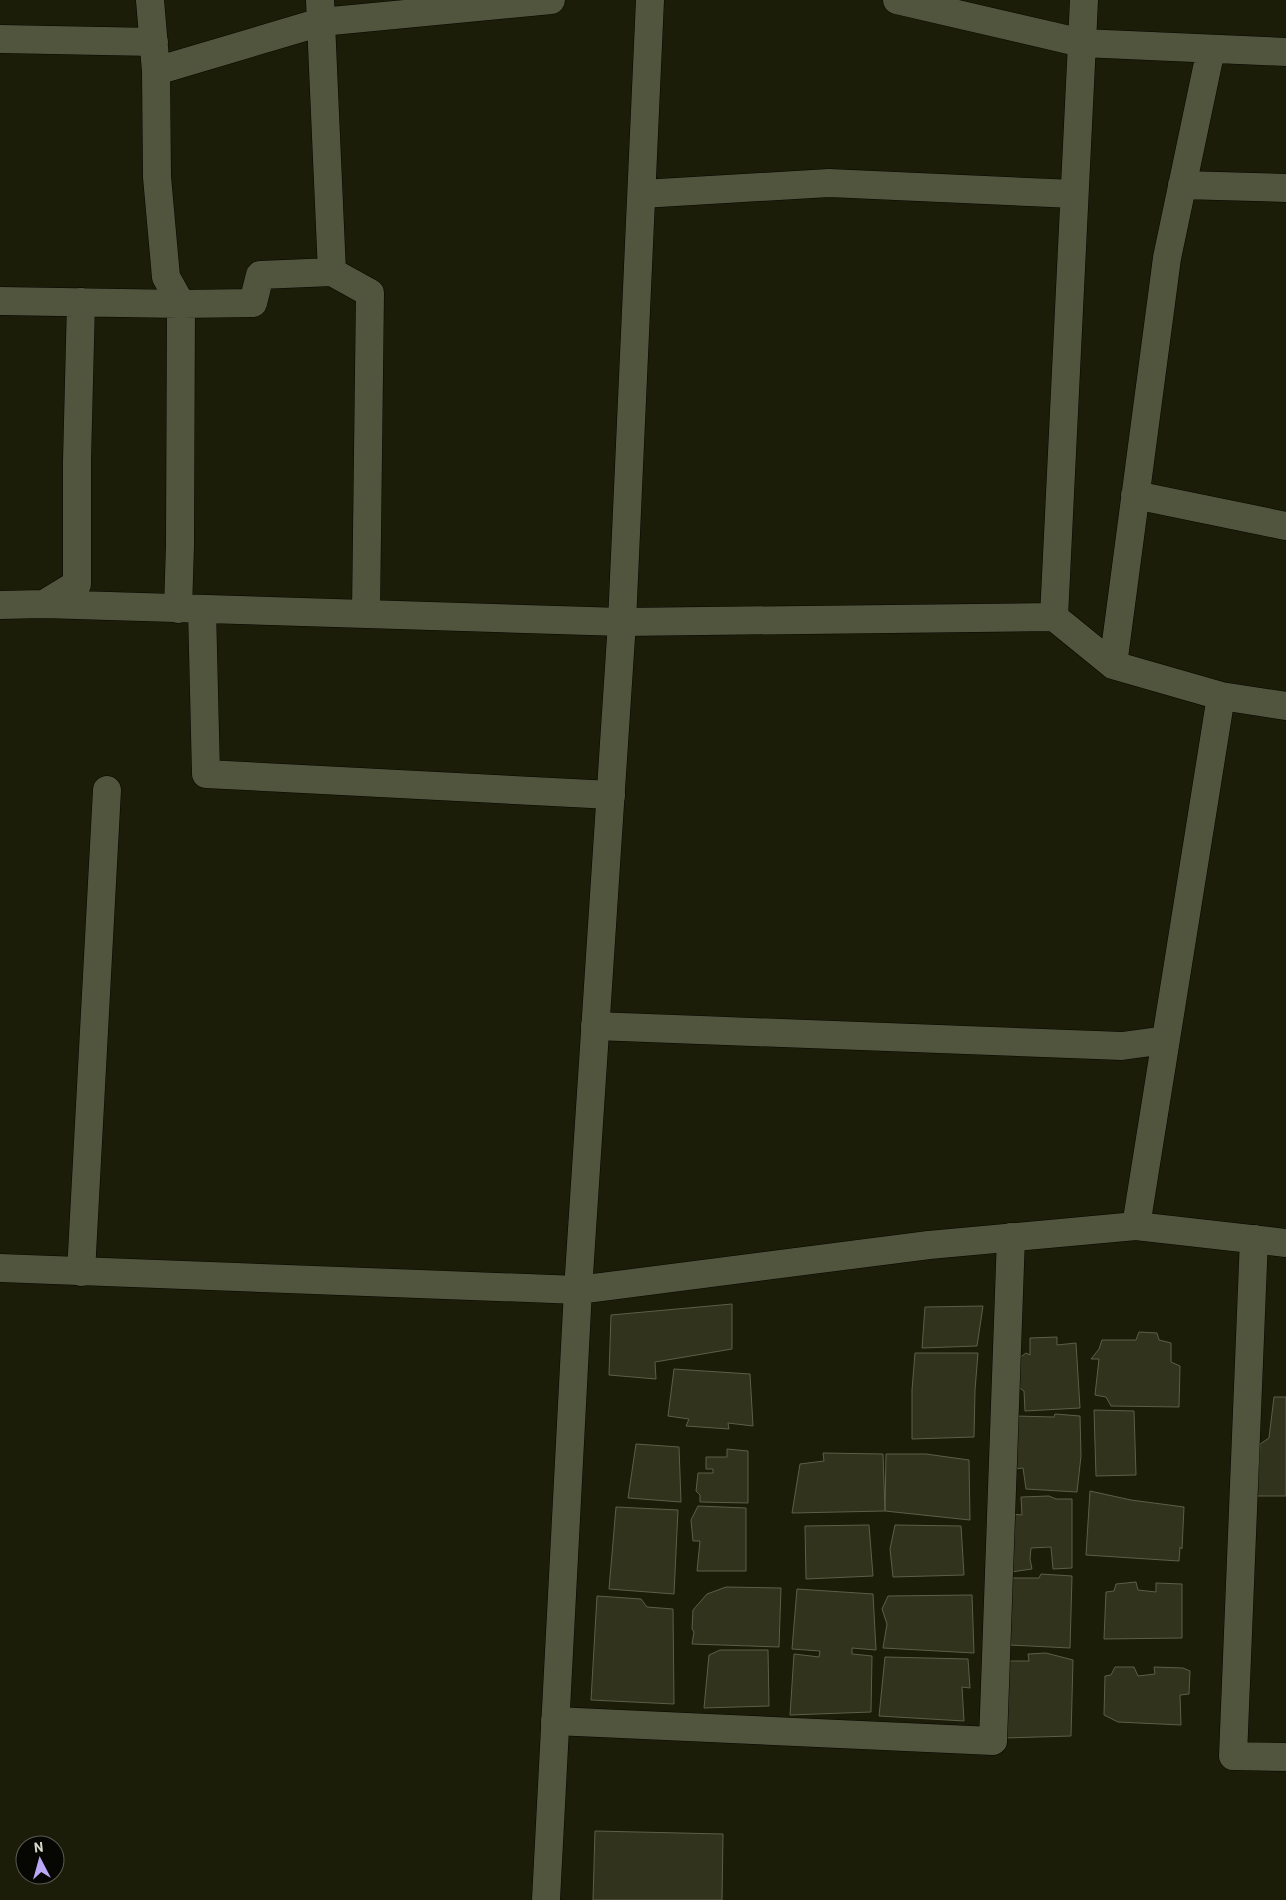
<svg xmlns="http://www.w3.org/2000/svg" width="1286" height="1900" viewBox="0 0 1286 1900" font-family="Barlow,sans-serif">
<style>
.building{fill:#31331d;stroke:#5c5f47}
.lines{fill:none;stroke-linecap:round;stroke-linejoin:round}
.street-casing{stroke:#060700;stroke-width:29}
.secondary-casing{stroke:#060700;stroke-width:29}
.street{stroke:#52553e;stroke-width:28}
.secondary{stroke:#52553e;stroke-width:28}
</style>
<rect width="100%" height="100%" fill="#1b1d08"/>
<path class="building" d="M732,1304V1349L655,1362L656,1379L609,1375L611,1315Z
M983,1306L977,1346L922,1348L925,1307Z
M1139,1332L1157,1333L1159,1340L1171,1343V1362L1180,1366L1179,1407L1111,1406L1106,1397L1095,1395L1099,1359H1091L1099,1349L1102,1340H1136Z
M1057,1337V1345L1076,1343L1080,1408L1025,1411L1024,1391L1015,1385V1361L1026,1353L1030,1355V1338Z
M915,1353H978L975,1390L974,1437L912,1439V1390Z
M674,1369L750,1374L753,1426L728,1423L729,1429L686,1426L689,1419L668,1416Z
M1274,1397H1286V1496H1257L1260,1444L1269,1438Z
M1094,1410L1134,1411L1136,1475L1096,1476Z
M1055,1414L1080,1416L1081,1456L1077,1492L1026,1489L1023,1468L1014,1469V1416L1054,1417Z
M636,1444L679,1447L681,1502L628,1498Z
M727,1449L748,1451V1503L700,1502V1495L696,1491L698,1473H713V1469H706V1457H727Z
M823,1453L883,1454L885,1511L792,1513L800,1464L824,1461Z
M886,1454H926L969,1460L970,1520L885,1511Z
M1090,1491L1131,1500L1184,1507L1182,1549L1180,1547L1179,1561L1086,1555Z
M1049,1496L1056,1499H1072V1568L1053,1569L1051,1547L1031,1548L1030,1559L1032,1569L1011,1572V1514L1022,1515L1021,1497Z
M698,1506L746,1508V1571H697L700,1541H693L691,1520Z
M616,1507L678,1510L674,1594L609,1589Z
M869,1525L873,1576L806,1579L805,1526Z
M895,1525L961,1526L964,1575L893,1577L890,1549Z
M1041,1574L1072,1576L1070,1648L1009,1645L1008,1578H1039Z
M1136,1582L1138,1590L1156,1592V1583L1182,1584V1638L1104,1639L1106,1592L1114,1591L1116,1584Z
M726,1587L781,1588L779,1647L692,1644L694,1632L692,1629L693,1610L707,1594Z
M797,1589L873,1594L876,1650L852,1648V1654L872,1656L871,1712L790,1715L794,1654L819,1657L820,1651L792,1649Z
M972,1595L974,1653L883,1648L887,1624L882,1609L888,1596Z
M597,1596L641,1599L647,1607L673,1609L674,1704L591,1700Z
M720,1650H768L769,1706L704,1708L709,1655Z
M1046,1653L1073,1660L1071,1736L1005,1738L1008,1661H1029L1028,1654Z
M885,1657L968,1659L970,1688L962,1687L964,1721L879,1716Z
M1115,1667H1134L1138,1676L1155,1674L1154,1667L1183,1668L1190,1671L1189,1694L1180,1695L1181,1725L1118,1722L1104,1715L1105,1676L1111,1675Z
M595,1831L723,1834L722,1900H593Z"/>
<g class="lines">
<g class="street-casing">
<path id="street" d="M150,0L156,71L157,177L166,277L181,304L180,545L178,609
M320,0L332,272
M897,0L1082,43L1084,0
M0,39L154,42
M156,71L321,22L551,0
M1182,185L1286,188
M642,194L829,183L1074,194
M0,301L181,304L253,303L260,275L332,272L370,293L366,614
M1135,495L1286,526
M44,604L77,584V461L81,302
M0,605L44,604L622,622L1054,617L1082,43L1286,52
M202,609L206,774L611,795
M1054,617L1113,665
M1221,696L1286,706
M595,1026L1122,1046L1166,1040
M1136,1226L1221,696L1113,665L1167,258L1211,49
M1254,1239L1233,1756L1286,1757
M81,1272L107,790
M555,1721L993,1741L1011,1237"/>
</g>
<g class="secondary-casing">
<path id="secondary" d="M0,1268L578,1290L929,1245L1136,1226L1286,1243
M546,1900L578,1290L622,622L650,0"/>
</g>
<use href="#street" class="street"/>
<use href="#secondary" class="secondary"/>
</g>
<g transform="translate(40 1860) rotate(354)"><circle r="24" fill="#060702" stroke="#595a52"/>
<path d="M0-4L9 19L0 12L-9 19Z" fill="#baaaf6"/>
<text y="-8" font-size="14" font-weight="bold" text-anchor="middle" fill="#d5d7ca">N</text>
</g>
</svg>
